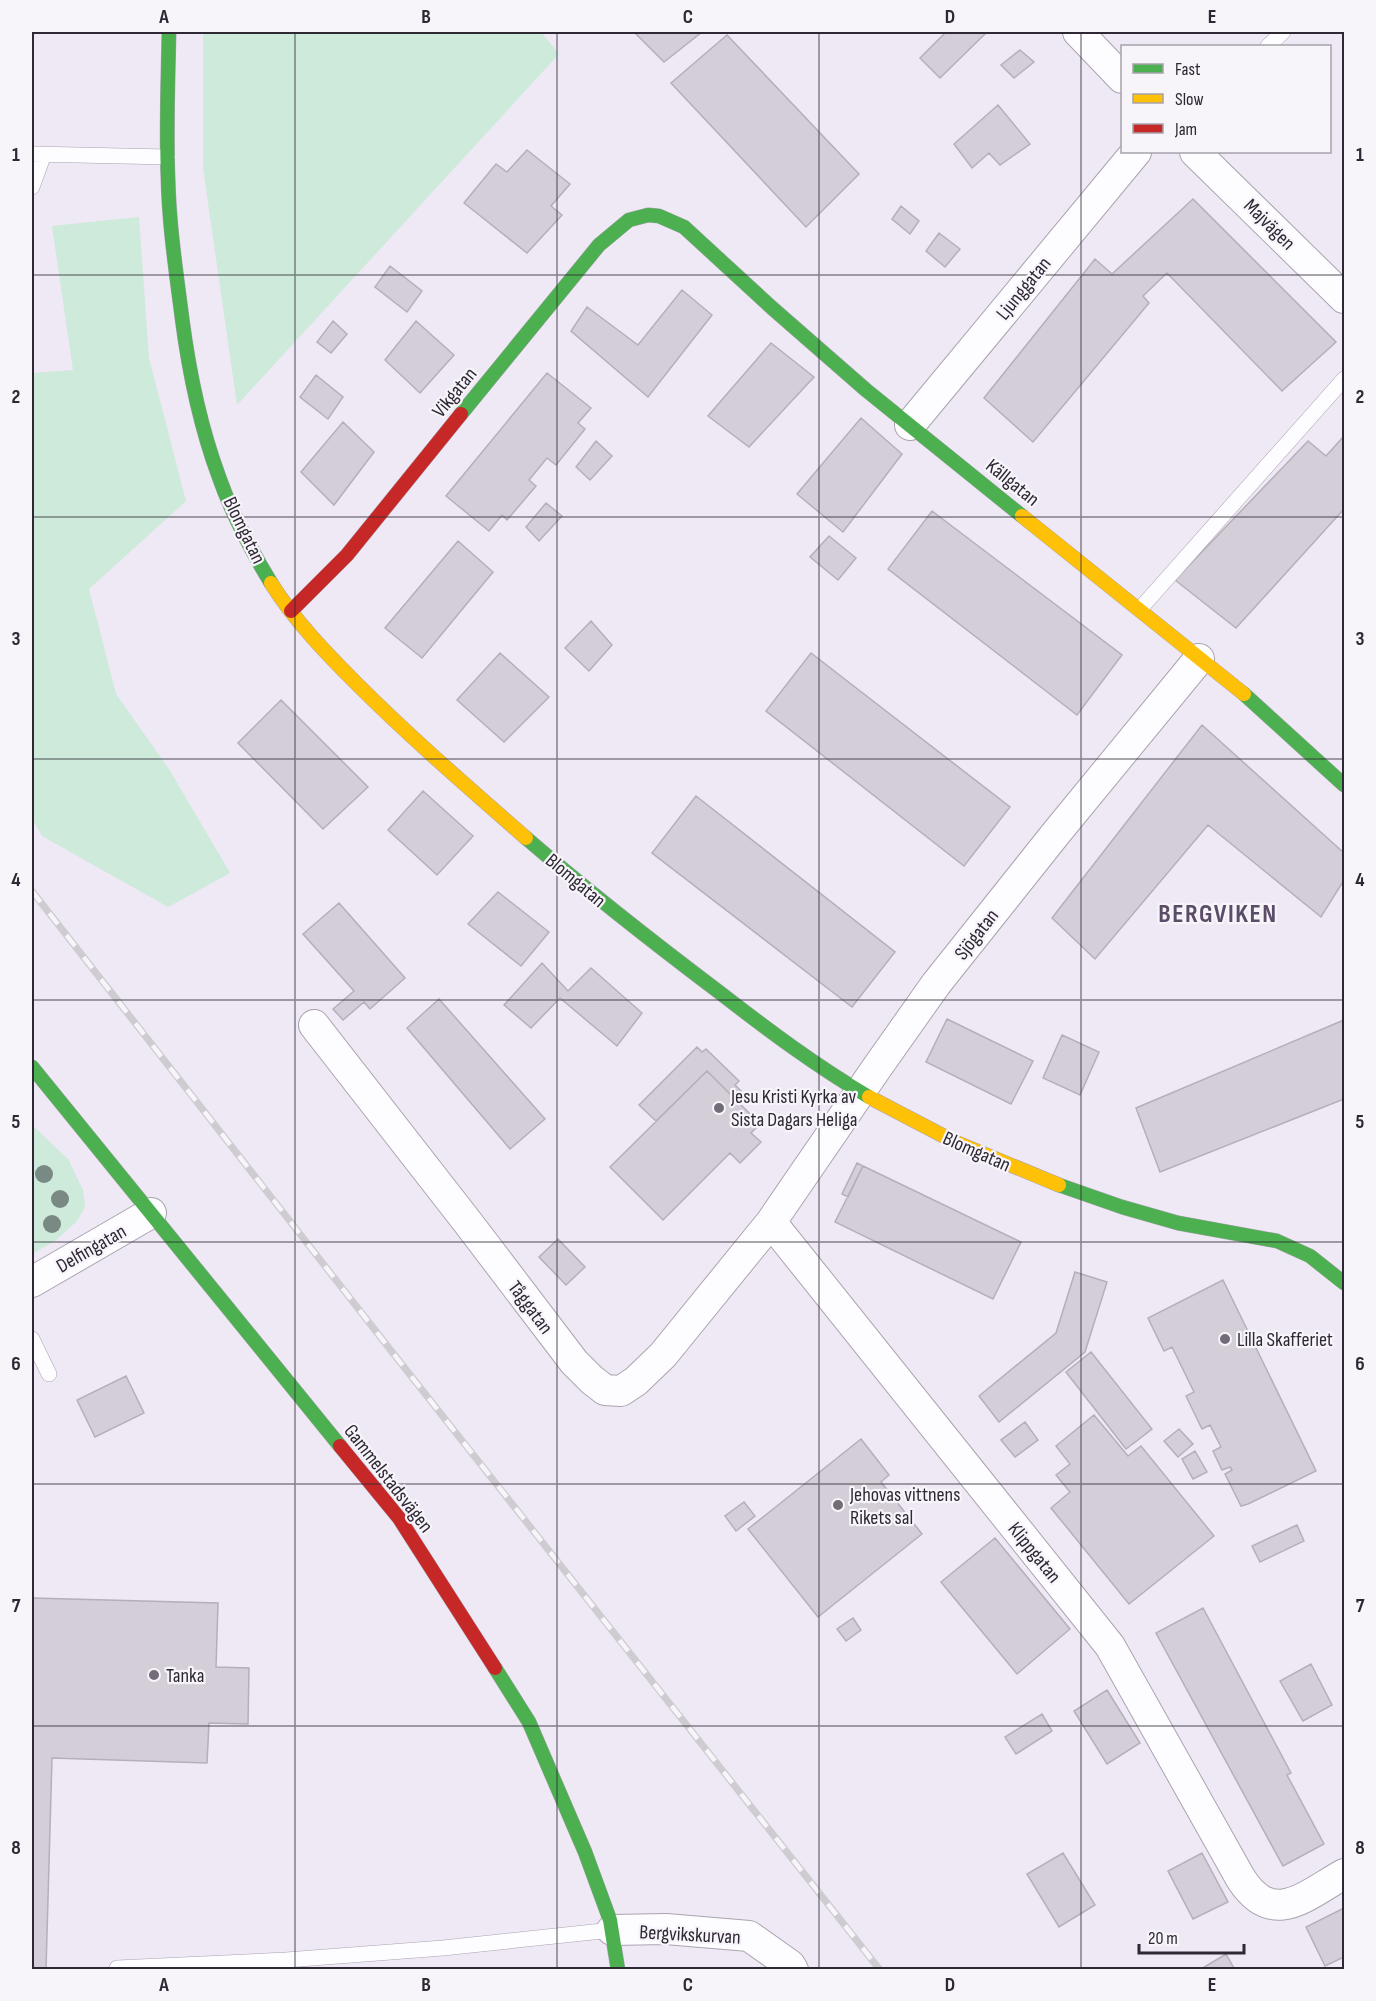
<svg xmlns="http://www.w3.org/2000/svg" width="1376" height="2001" viewBox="0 0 1376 2001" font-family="'Sofia Sans Condensed',sans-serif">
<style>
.green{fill:#cdeada}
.building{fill:#d4ced9;stroke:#b5afba;stroke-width:1.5}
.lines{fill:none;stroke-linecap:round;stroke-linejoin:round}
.lane-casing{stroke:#aaa4b0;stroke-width:16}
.street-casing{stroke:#aaa4b0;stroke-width:32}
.fast-casing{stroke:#aaa4b0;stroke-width:15}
.slow-casing{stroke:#aaa4b0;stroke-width:15}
.jam-casing{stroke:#aaa4b0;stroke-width:15}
.lane{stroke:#fdfcfe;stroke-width:15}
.street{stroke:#fdfcfe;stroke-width:30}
.fast{stroke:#4caf50;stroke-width:14}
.slow{stroke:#ffc107;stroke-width:14}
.jam{stroke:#c62828;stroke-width:14}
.rail-casing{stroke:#ceccd0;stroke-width:7}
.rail{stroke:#f7f4fa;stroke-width:4.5;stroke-dasharray:14;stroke-linecap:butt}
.tree{fill:#798a84}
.grid{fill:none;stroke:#2e2834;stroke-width:1.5;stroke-opacity:0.55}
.poi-dot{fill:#726b78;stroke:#f7f4fa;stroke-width:2}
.labels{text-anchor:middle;stroke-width:4.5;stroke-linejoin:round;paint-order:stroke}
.street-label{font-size:20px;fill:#2e2834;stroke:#f7f4fa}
.poi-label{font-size:20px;fill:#2e2834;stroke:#f7f4fa;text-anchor:start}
.district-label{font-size:26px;font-weight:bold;letter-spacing:1.5px;fill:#5b4d67;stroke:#f7f4fa}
.neatline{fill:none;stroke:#2e2834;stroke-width:2}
.grid-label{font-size:20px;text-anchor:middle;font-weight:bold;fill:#2e2834}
</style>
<rect width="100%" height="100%" fill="#efe8f5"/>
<path class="green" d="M203,32H541L559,54L237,405L203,168Z
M139,217L149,358L186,501L89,589L116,694L169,769L230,873L168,907L42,836L32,818V373L73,370L52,226Z
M32,1125L68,1159L83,1190L85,1207L77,1221L56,1240L32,1254Z"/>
<path class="building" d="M634,32H702L664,62Z
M946,32H987L940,78L920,58Z
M727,35L859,174L806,227L671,83Z
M1020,50L1034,62L1014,78L1001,65Z
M998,105L1030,144L1000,165L989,153L972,168L954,144Z
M527,150L570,184L551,206L562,215L527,253L464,203L496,164L507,172Z
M1193,199L1336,342L1282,391L1167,273L1143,296L1149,303L1033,442L984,398L1095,259L1112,274Z
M901,206L919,221L910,234L892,219Z
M939,233L960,249L945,267L926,251Z
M390,266L422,291L407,312L375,287Z
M682,290L712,315L648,397L571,331L587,307L638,345Z
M333,321L347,334L331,353L317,342Z
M416,321L454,355L420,393L385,360Z
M771,343L814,377L749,447L708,416Z
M547,373L591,408L578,423L585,429L556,465L547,458L529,480L536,486L507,520L502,515L489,531L446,496Z
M316,375L343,397L328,419L300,397Z
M861,418L902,454L843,532L797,494Z
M343,422L374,452L334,505L301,472Z
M1344,436V509L1236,628L1175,580L1308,441L1326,456Z
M596,441L612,456L590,480L576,467Z
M546,503L562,516L539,541L526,527Z
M932,511L1122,655L1077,715L888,569Z
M829,536L856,558L838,580L810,557Z
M458,541L493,572L422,658L385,628Z
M591,621L612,645L589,671L565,648Z
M500,653L549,697L504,742L457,700Z
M811,653L1010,807L964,866L766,711Z
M281,700L368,787L323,829L238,743Z
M1202,725L1344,853V880L1321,917L1208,825L1095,959L1052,918Z
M423,791L473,836L437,875L388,830Z
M696,796L895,952L852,1007L652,853Z
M498,892L549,932L521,966L468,924Z
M339,903L405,978L370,1009L364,1002L343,1020L333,1009L354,991L303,934Z
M542,963L568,991L591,968L642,1013L617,1046L560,998L531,1028L504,1005Z
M439,999L545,1119L510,1149L407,1028Z
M947,1019L1033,1061L1011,1104L926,1062Z
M1344,1020V1099L1160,1172L1136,1108Z
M1062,1035L1099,1052L1080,1095L1043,1078Z
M697,1047L702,1052L706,1049L739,1081L735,1085L741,1091L734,1098L707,1071L656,1121L639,1105Z
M707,1071L760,1124L751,1133L761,1142L740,1163L730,1153L663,1220L610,1167Z
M857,1163L863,1166L848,1197L842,1194Z
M863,1166L1021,1242L993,1299L835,1222Z
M558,1239L585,1267L566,1285L539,1257Z
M1075,1272L1107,1282L1085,1352L999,1422L979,1396L1056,1333Z
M1223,1280L1316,1471L1248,1504L1241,1506L1225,1474L1232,1470L1230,1467L1222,1470L1213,1451L1221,1447L1210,1425L1202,1429L1186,1396L1194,1392L1172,1347L1164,1351L1148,1318Z
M1091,1352L1152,1429L1126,1449L1066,1372Z
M126,1376L144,1413L95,1437L77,1400Z
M1094,1415L1128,1456L1141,1446L1214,1536L1129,1604L1051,1508L1070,1492L1056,1475L1070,1464L1056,1446Z
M1025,1422L1038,1440L1015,1457L1001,1440Z
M1179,1429L1193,1444L1178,1457L1164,1441Z
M861,1439L889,1475L881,1482L922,1534L818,1617L748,1529Z
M1195,1451L1207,1472L1193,1479L1182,1459Z
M744,1502L755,1516L736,1531L725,1516Z
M1297,1525L1304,1541L1260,1562L1252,1546Z
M995,1538L1070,1629L1017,1674L941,1582Z
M32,1598L218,1603L216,1667L249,1668L248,1724L209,1723L207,1763L52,1758L46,1970H32Z
M1203,1608L1291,1773L1287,1775L1324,1844L1283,1866L1156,1633Z
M853,1618L861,1630L846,1641L837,1629Z
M1311,1664L1332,1705L1303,1721L1280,1681Z
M1107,1690L1140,1743L1107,1764L1074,1711Z
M1042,1714L1052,1731L1016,1754L1005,1737Z
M1063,1853L1095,1905L1059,1927L1027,1874Z
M1202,1853L1228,1902L1193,1919L1168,1871Z
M1344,1908V1957L1325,1966L1306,1927Z
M1226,1954L1235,1970H1202L1201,1969Z"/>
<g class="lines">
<g class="lane-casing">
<path id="lane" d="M1268,46L1283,32
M32,154L167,157
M32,187L44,154
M1140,609L1344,379
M32,1339L49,1374
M117,1968L286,1960L443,1948L612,1930"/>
</g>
<g class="street-casing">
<path id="street" d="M1078,32L1122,78
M1195,152L1344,298
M910,425L1136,152
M314,1025L469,1224L574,1362L592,1380L605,1390L621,1391L636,1381L663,1355L771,1222L876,1069L936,984L1057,832L1199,659
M771,1222L1110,1646L1241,1879C1273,1928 1305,1896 1344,1874
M32,1282L151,1213
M612,1930L666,1929L749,1936L790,1965L793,1970"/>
</g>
<g class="fast-casing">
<path id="fast" d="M169,32C168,81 166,129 168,178C169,225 176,271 182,318C189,372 200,426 219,477C232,514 251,550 271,583
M461,414L599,245L629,220L648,215L659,216L684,227L771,307L866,390L1022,516
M1244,694L1344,785
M526,838C589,892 654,943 719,992C768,1030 816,1066 869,1097
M32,1067L340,1446
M1059,1185L1122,1207L1178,1223L1277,1241L1310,1256L1344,1283
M495,1668L529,1722L585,1852L610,1920L618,1970"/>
</g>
<g class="slow-casing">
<path id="slow" d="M1022,516L1244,694
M271,583C294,620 326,653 357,684C411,738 469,788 526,838
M869,1097L955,1142L1059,1185"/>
</g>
<g class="jam-casing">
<path id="jam" d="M291,611L347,555L461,414
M340,1446L399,1518L495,1668"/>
</g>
<use href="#lane" class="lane"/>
<use href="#street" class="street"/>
<use href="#fast" class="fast"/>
<use href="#slow" class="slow"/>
<use href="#jam" class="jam"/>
<g class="rail-casing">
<path id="rail" d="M32,891L389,1348L880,1970"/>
</g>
<use href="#rail" class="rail"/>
</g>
<g class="tree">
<circle cx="44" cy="1174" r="9"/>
<circle cx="60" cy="1199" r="9"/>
<circle cx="52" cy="1224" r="9"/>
</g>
<path class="grid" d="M295,32V1970M557,32V1970M819,32V1970M1081,32V1970M32,275H1344M32,517H1344M32,759H1344M32,1000H1344M32,1242H1344M32,1484H1344M32,1726H1344"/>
<g class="poi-dot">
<circle cx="719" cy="1108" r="6"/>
<circle cx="1225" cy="1339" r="6"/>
<circle cx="838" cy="1505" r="6"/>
<circle cx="154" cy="1675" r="6"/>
</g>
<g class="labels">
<g class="street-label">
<text transform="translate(1270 224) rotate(45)" y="7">Majvägen</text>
<text transform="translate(1023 288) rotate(-51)" y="7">Ljunggatan</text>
<text transform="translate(454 392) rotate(-51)" y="7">Vikgatan</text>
<text transform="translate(1013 482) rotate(39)" y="7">Källgatan</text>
<text transform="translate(245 530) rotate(64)" y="7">Blomgatan</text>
<text transform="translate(576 880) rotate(40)" y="7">Blomgatan</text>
<text transform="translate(976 934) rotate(-52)" y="7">Sjögatan</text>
<text transform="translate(977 1151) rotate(24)" y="7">Blomgatan</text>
<text transform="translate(91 1248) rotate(-30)" y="7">Delfingatan</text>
<text transform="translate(531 1307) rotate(53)" y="7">Tåggatan</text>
<text transform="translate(389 1478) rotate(52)" y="7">Gammelstadsvägen</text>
<text transform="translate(1035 1552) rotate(51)" y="7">Klippgatan</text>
<text transform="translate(690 1934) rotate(3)" y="7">Bergvikskurvan</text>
</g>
<g class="poi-label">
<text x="731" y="1103">Jesu Kristi Kyrka av<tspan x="731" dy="23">Sista Dagars Heliga</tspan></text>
<text x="1237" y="1346">Lilla Skafferiet</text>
<text x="850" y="1501">Jehovas vittnens<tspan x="850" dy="23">Rikets sal</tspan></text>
<text x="166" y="1682">Tanka</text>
</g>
<g class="district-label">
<text x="1218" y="922">BERGVIKEN</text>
</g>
</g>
<rect width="1376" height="2001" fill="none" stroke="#f7f4fa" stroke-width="66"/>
<rect x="1121" y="45" width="210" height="108" fill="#f7f4fa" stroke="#a7a2ab" stroke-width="1.5"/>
<rect x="1133" y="64" width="30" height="9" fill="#4caf50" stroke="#a7a2ab" stroke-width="1.5"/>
<text x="1175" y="75" font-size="18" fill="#2e2834">Fast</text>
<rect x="1133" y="94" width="30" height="9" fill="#ffc107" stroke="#a7a2ab" stroke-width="1.5"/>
<text x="1175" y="105" font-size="18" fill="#2e2834">Slow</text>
<rect x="1133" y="124" width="30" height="9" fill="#c62828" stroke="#a7a2ab" stroke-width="1.5"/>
<text x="1175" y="135" font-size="18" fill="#2e2834">Jam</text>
<path d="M1139 1944v9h105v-9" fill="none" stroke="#2e2834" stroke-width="3"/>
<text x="1148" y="1944" font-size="18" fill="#2e2834" stroke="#f7f4fa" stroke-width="4.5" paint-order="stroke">20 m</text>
<rect x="33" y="33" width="1310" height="1935" class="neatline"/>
<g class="grid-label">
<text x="164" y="23">A</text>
<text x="426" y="23">B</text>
<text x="688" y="23">C</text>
<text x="950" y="23">D</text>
<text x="1212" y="23">E</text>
<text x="16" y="161">1</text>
<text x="1360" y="161">1</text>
<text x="16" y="403">2</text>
<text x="1360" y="403">2</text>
<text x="16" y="645">3</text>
<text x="1360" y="645">3</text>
<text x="16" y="886">4</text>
<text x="1360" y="886">4</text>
<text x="16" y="1128">5</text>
<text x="1360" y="1128">5</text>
<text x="16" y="1370">6</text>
<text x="1360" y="1370">6</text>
<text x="16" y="1612">7</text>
<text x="1360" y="1612">7</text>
<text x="16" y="1854">8</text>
<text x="1360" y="1854">8</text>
<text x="164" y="1991">A</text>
<text x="426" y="1991">B</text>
<text x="688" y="1991">C</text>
<text x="950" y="1991">D</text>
<text x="1212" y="1991">E</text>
</g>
</svg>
